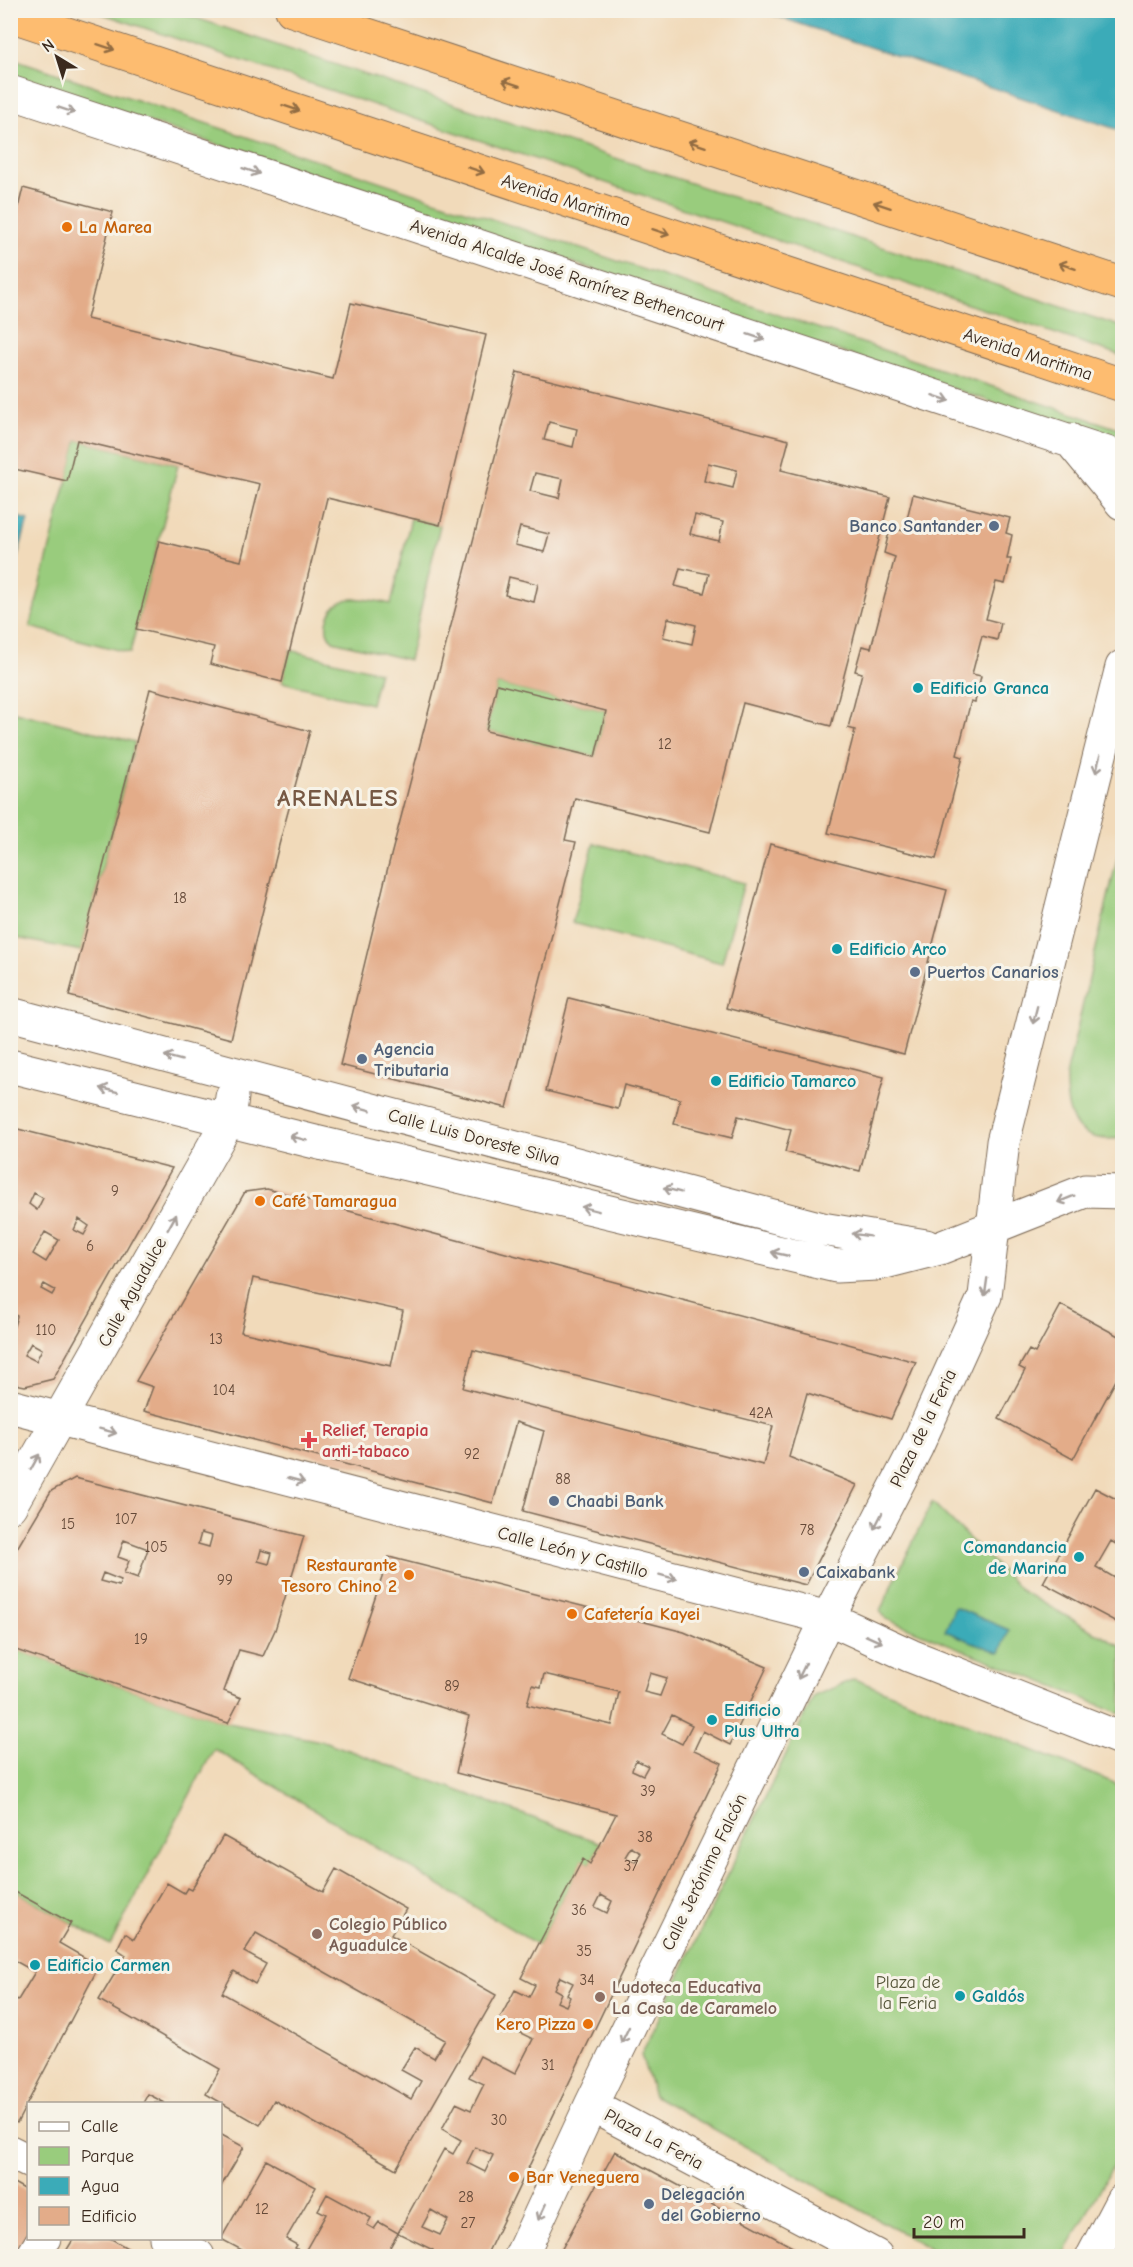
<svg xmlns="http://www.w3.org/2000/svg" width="1133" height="2267" viewBox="0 0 1133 2267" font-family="'Comic Neue',sans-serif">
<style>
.green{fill:#99cc7d;stroke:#6a7b4e;stroke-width:1.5}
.water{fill:#3babb8;stroke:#3b6a6b;stroke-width:1.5}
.building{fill:#e3ac89;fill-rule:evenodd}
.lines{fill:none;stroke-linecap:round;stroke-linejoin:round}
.minor-casing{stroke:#7b6855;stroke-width:35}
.highway-casing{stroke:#7b6855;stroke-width:35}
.minor{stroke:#fff;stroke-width:33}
.highway{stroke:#fdbc70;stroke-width:33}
.oneway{stroke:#926c43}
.oneway2{stroke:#a79f9a}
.food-dot{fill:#e8710a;stroke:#f7f3e8;stroke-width:2}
.service-dot{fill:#5c6f8a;stroke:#f7f3e8;stroke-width:2}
.culture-dot{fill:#0f9aa8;stroke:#f7f3e8;stroke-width:2}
.health-dot{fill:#e0444e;stroke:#f7f3e8;stroke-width:2}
.education-dot{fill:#8d6e63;stroke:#f7f3e8;stroke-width:2}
.labels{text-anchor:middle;stroke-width:6;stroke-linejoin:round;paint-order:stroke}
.number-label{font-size:15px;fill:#654a39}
.street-label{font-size:18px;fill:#3b2a1e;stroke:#f7f3e8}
.food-label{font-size:18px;font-weight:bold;fill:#c56008;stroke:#f7f3e8;text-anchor:start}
.service-label{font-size:18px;font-weight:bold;fill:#4e5e75;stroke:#f7f3e8;text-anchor:start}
.culture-label{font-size:18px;font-weight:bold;fill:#0d838f;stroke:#f7f3e8;text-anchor:start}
.health-label{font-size:18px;font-weight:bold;fill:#be3a42;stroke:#f7f3e8;text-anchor:start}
.education-label{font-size:18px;font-weight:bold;fill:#785e54;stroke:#f7f3e8;text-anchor:start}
.park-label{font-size:18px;fill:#525236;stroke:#f7f3e8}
.district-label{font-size:24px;font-weight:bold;letter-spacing:1.5px;fill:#765843;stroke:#f7f3e8}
</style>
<rect width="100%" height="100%" fill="#f7f3e8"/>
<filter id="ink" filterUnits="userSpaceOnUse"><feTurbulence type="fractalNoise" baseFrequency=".0167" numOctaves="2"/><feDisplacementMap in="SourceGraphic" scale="12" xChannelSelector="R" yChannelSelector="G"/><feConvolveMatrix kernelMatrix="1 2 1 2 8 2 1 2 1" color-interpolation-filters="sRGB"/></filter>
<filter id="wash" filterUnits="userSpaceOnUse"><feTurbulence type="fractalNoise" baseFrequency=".008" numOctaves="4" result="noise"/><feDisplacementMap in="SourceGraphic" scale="24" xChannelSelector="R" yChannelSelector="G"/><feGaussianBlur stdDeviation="1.35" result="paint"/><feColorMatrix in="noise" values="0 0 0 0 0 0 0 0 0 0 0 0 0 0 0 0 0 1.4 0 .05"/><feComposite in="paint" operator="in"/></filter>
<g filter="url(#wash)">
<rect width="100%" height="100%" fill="#f1daba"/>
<path class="green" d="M94,11H175L1122,327V356Z
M11,58L1122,430V445L11,76Z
M77,440L178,465L130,653L30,627Z
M411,518L440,525L409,660L333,641C327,634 325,628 328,619C337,589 369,600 391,604Z
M290,650L379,672L371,704L282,682Z
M497,684L606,711L595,757L486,731Z
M11,711L135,742L81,951L11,937Z
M1122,838V1138C1075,1144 1065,1118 1066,1076Z
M594,843L744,883L722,963L572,923Z
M932,1502L1023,1592L1122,1647V1714L886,1619L880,1611Z
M11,1648L228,1723L326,1742L601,1843L590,1864L583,1860L538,1945L214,1749L110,1945L11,1889Z
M854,1679L1122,1786V2150L1063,2256H944L654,2096L641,2055L814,1696Z"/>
<path class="water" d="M761,11H1122V131Z
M11,515L28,520L11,579H10Z
M955,1607L1009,1630L1000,1653L945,1631Z"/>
<g id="blocks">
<path class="building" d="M23,188L113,212L87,319L333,379L351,303L486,335L440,525L327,498L282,682L210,664L214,647L136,629L159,541L241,561L260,484L77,440L67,481L10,468V240Z
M517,372L789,440L781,470L890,497L831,726L743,703L710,832L575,798L565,840L576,842L507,1108L340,1065L387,871ZM549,422L577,429L573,447L544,440ZM708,463L737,470L733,488L704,481ZM535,473L563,479L559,498L530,491ZM695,515L723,522L719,541L690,534ZM520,527L549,534L544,552L515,545ZM680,568L709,574L704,593L675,586ZM509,577L538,584L534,602L505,595ZM668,618L696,625L692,644L663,637ZM497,684L606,711L595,757L486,731Z
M913,494L1010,518L1006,533L1012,535L1007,559H1011L1005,584L996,582L986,619L1001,623L997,640L982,636L972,674L981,676L975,702L971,701L957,755L963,757L936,859L828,833L855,730L848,728L862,673L855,671L862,646L871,648L895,557L884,553L890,528L904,531Z
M150,689L310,731L279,845L231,1039L69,996Z
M770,844L947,890L904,1054L726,1008Z
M569,998L884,1077L860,1171L785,1152L791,1130L738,1116L732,1138L674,1124L680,1099L624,1085L618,1109L546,1091Z
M10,1127L172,1168L53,1379L25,1386L10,1383V1325L14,1326L17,1316L10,1312L12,1266L10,1265ZM34,1193L43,1198L37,1210L29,1204ZM79,1219L89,1226L84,1235L74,1230ZM45,1232L59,1240L46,1262L33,1254ZM44,1284L55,1290L52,1295L41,1289ZM31,1343L42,1349L36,1361L24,1355Z
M267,1189L513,1255L916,1362L891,1419L807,1393L789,1457L857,1485L806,1585L523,1511L544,1431L516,1422L493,1503L144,1411L153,1387L136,1381L245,1192ZM253,1278L403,1311L391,1366L241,1332ZM473,1350L773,1426L763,1465L463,1388Z
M1061,1305L1122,1338V1369L1073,1459L999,1419L1025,1370L1019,1367L1029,1350L1035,1353Z
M75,1478L304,1536L275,1630L263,1656L239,1650L224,1691L241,1698L228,1723L10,1648V1560L51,1491ZM201,1533L212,1536L209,1547L198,1544ZM124,1540L148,1549L138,1578L124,1573L129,1561L118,1557ZM261,1550L272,1553L269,1564L258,1561ZM103,1573L121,1580L119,1586L100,1581Z
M1095,1488L1122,1502V1548L1111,1541L1096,1567L1122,1582V1625L1043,1583Z
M389,1557L684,1632L767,1667L730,1745L703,1731L694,1750L722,1763L486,2256H429L433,2250L398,2233L444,2149L453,2154L461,2140L442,2129L456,2103L471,2110L484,2084L469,2077L480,2056L515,2074L533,2039L498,2022L515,1990L529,1997L535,1985L521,1978L583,1859L590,1864L616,1814L456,1773L469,1716L348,1678ZM650,1673L667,1678L660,1696L644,1692ZM544,1674L619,1692L612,1725L527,1705L532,1685L541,1687ZM672,1715L692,1725L682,1744L662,1734ZM636,1760L648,1766L643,1775L632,1770ZM631,1847L641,1853L635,1862L625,1857ZM601,1895L612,1901L607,1913L595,1907ZM560,1977L573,1983L567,1995L570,1997L566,2006L557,2002L561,1993L554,1989ZM475,2147L493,2155L485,2172L467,2163ZM431,2210L448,2220L440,2235L422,2227Z
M223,1836L323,1892L336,1869L406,1909L391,1935L496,1995L396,2169L274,2100L260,2125L206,2094L220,2069L99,2000L126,1955L117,1949L125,1933L134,1939L167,1883L184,1893L187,1888L191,1890ZM256,1933L445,2040L434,2058L415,2047L401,2070L421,2081L411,2099L222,1993L234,1971L255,1984L266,1964L244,1952Z
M10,1889L71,1923L59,1943L99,1966L17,2123L10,2119V1996L18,2000L35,1972L10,1958Z
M148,2094L165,2103H143Z
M220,2134L244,2147L220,2188Z
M615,2151L809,2256H558Z
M266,2160L316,2187L286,2239L297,2245L295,2248L304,2253L326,2214L318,2210L327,2194L371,2218L367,2225L374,2229L379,2222L398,2233L385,2256H253L221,2239Z
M10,2181L28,2191V2233L14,2256H10Z
M74,2238H110L141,2256H63Z"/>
</g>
</g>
<g filter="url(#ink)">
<use href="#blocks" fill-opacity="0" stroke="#7b6855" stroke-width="1.5"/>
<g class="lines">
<g class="minor-casing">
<path id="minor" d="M10,92L1122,458
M1070,440L1122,503
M10,1014L750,1210L822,1229L926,1246
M10,1066L311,1141L836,1266L877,1264L940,1248L1085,1191L1122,1192
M10,1406L828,1618L911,1656L1122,1739
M10,1506L229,1119L232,1097
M591,2105L876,2256
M10,2152L28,2161
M166,2238L198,2256
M33,2256L44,2238
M521,2256L591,2105L828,1618L916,1448L985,1296L1003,1142L1122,667
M1093,2256L1122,2201"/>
</g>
<g class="highway-casing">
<path id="highway" d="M292,10L1122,284
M10,15L1122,385"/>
</g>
<use href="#minor" class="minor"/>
<use href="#highway" class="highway"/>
</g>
<defs><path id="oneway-shaft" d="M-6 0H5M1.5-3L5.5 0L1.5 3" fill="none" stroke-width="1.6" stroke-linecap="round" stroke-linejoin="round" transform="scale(1.5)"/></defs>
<g class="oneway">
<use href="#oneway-shaft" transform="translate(106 47) rotate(18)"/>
<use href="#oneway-shaft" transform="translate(511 83) rotate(-162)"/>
<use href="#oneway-shaft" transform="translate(291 108) rotate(18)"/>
<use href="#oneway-shaft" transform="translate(697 144) rotate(-162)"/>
<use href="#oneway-shaft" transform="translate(476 170) rotate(18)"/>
<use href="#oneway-shaft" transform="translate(882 205) rotate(-162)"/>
<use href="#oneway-shaft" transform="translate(661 232) rotate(18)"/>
<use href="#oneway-shaft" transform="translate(1067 266) rotate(-162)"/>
</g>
<g class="oneway2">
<use href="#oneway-shaft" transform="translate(66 110) rotate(18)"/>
<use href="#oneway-shaft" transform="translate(251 171) rotate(18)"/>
<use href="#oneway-shaft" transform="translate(756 337) rotate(18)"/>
<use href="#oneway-shaft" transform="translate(941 398) rotate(18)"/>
<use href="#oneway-shaft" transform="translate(1098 764) rotate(104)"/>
<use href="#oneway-shaft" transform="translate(1035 1015) rotate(104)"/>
<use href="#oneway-shaft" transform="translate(173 1058) rotate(-165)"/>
<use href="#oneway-shaft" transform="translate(109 1090) rotate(-166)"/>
<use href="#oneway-shaft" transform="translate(362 1108) rotate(-165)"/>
<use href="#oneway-shaft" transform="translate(298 1138) rotate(-165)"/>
<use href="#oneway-shaft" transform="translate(672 1190) rotate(-165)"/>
<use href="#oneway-shaft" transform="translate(1066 1199) rotate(158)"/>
<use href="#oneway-shaft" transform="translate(590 1209) rotate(-166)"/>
<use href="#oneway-shaft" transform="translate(172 1222) rotate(-61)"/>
<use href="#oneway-shaft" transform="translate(861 1235) rotate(-171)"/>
<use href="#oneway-shaft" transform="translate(780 1254) rotate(-167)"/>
<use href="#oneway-shaft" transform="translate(986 1287) rotate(98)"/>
<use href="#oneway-shaft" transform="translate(108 1431) rotate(15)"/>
<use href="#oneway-shaft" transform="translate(35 1462) rotate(-61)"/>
<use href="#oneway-shaft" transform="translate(296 1480) rotate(15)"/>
<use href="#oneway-shaft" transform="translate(878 1521) rotate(117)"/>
<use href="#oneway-shaft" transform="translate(668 1577) rotate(15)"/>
<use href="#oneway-shaft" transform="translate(874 1639) rotate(24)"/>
<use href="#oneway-shaft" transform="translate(802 1671) rotate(116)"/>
<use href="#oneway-shaft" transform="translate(625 2035) rotate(116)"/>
<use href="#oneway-shaft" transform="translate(542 2212) rotate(115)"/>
</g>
</g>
<g class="food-dot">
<circle cx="67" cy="227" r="6"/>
<circle cx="260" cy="1201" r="6"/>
<circle cx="409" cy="1575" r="6"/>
<circle cx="572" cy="1614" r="6"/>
<circle cx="588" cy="2024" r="6"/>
<circle cx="514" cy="2177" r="6"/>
</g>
<g class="service-dot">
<circle cx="994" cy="526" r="6"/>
<circle cx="915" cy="972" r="6"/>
<circle cx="362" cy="1059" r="6"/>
<circle cx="554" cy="1501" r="6"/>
<circle cx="804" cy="1572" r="6"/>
<circle cx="649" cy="2204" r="6"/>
</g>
<g class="culture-dot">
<circle cx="918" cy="688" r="6"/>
<circle cx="837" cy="949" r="6"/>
<circle cx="716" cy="1081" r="6"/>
<circle cx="1079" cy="1557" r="6"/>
<circle cx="712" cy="1720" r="6"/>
<circle cx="35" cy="1965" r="6"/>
<circle cx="960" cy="1996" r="6"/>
</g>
<path class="health-dot" d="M306 1431h6v6h6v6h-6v6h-6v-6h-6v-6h6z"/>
<g class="education-dot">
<circle cx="317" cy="1934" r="6"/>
<circle cx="600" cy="1997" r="6"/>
</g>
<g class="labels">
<g class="number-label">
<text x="665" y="749">12</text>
<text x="180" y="903">18</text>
<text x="115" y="1196">9</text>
<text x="90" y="1251">6</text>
<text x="46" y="1335">110</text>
<text x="216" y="1344">13</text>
<text x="224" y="1395">104</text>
<text x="761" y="1418">42A</text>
<text x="472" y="1459">92</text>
<text x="563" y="1484">88</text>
<text x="126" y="1524">107</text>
<text x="68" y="1529">15</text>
<text x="807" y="1535">78</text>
<text x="156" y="1552">105</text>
<text x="225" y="1585">99</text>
<text x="141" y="1644">19</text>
<text x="452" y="1691">89</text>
<text x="648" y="1796">39</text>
<text x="645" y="1842">38</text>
<text x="631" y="1871">37</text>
<text x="579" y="1915">36</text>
<text x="584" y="1956">35</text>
<text x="587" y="1985">34</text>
<text x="548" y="2070">31</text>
<text x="499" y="2125">30</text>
<text x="466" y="2202">28</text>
<text x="262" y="2214">12</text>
<text x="468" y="2228">27</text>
</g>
<g class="street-label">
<text transform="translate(566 200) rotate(18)" y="6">Avenida Maritima</text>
<text transform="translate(567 275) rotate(18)" y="6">Avenida Alcalde José Ramírez Bethencourt</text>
<text transform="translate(1028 354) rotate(18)" y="6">Avenida Maritima</text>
<text transform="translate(474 1137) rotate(15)" y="6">Calle Luis Doreste Silva</text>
<text transform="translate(132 1292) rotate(-61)" y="6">Calle Aguadulce</text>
<text transform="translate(923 1428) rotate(-64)" y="6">Plaza de la Feria</text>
<text transform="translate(573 1552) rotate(15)" y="6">Calle León y Castillo</text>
<text transform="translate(704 1872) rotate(-64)" y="6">Calle Jerónimo Falcón</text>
<text transform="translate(654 2139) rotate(28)" y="6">Plaza La Feria</text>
</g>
<g class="food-label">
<text x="79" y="233">La Marea</text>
<text x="272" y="1207">Café Tamaragua</text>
<text x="397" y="1571" text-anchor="end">Restaurante<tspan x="397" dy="21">Tesoro Chino 2</tspan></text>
<text x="584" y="1620">Cafetería Kayei</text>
<text x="576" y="2030" text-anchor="end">Kero Pizza</text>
<text x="526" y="2183">Bar Veneguera</text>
</g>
<g class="service-label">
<text x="982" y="532" text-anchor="end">Banco Santander</text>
<text x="927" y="978">Puertos Canarios</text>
<text x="374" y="1055">Agencia<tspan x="374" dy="21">Tributaria</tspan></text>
<text x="566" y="1507">Chaabi Bank</text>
<text x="816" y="1578">Caixabank</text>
<text x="661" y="2200">Delegación<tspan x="661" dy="21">del Gobierno</tspan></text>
</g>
<g class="culture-label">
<text x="930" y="694">Edificio Granca</text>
<text x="849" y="955">Edificio Arco</text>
<text x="728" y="1087">Edificio Tamarco</text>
<text x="1067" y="1553" text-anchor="end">Comandancia<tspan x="1067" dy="21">de Marina</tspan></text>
<text x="724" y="1716">Edificio<tspan x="724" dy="21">Plus Ultra</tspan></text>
<text x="47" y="1971">Edificio Carmen</text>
<text x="972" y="2002">Galdós</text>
</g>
<g class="health-label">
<text x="322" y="1436">Relief, Terapia<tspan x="322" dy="21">anti-tabaco</tspan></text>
</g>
<g class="education-label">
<text x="329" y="1930">Colegio Público<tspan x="329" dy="21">Aguadulce</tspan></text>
<text x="612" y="1993">Ludoteca Educativa<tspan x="612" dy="21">La Casa de Caramelo</tspan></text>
</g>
<g class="park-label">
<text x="908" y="1988">Plaza de<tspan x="908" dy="21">la Feria</tspan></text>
</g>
<g class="district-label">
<text x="338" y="806">ARENALES</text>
</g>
</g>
<rect width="1133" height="2267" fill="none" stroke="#f7f3e8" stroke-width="36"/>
<rect x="27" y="2102" width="195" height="138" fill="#f7f3e8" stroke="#aca397" stroke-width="1.5"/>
<rect x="39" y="2122" width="30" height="9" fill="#ffffff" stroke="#aca397" stroke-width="1.5"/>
<text x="81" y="2132" font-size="18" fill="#3b2a1e">Calle</text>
<rect x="39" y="2147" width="30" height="18" fill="#99cc7d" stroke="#aca397" stroke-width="1.5"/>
<text x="81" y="2162" font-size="18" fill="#3b2a1e">Parque</text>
<rect x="39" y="2177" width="30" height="18" fill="#3babb8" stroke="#aca397" stroke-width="1.5"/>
<text x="81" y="2192" font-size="18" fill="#3b2a1e">Agua</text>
<rect x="39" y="2207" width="30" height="18" fill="#e3ac89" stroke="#aca397" stroke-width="1.5"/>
<text x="81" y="2222" font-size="18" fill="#3b2a1e">Edificio</text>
<g transform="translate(57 57) rotate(322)" stroke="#f7f3e8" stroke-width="4.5" paint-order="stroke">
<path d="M0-4.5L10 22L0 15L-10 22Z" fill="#3b2a1e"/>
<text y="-9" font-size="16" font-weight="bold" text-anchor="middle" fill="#3b2a1e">N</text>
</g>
<path d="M914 2228v9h110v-9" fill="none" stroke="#3b2a1e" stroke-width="3"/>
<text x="923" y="2228" font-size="18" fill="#3b2a1e" stroke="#f7f3e8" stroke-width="4.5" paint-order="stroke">20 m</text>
</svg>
